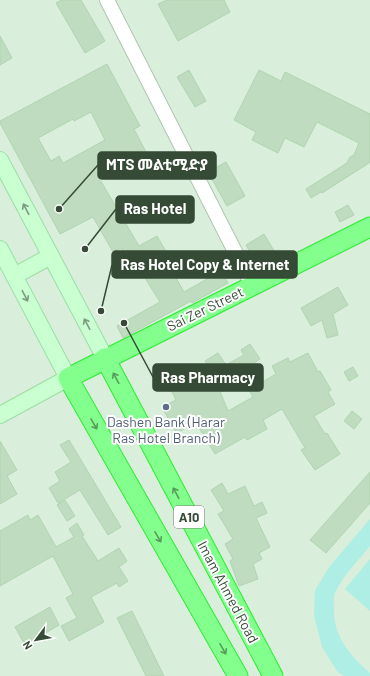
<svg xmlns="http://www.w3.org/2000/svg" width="370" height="676" viewBox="0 0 370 676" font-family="Barlow,'Noto Sans Ethiopic',sans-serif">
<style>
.residential{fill:#daeedc}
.green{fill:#aeeee4}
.building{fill:#c0dcc0;stroke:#afd4b0;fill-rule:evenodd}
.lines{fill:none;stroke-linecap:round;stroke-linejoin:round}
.tertiary-casing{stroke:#adc6af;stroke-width:16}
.secondary-casing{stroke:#99e0a2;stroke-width:18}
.trunk-casing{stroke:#2ced31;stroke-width:21}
.tertiary{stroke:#fff;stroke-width:14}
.secondary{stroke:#caffd2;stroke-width:16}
.trunk{stroke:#82ff8c;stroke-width:19}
.oneway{stroke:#799c7c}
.oneway2{stroke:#589c5d}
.service-dot{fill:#5c6f8a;stroke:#fff;stroke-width:1.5}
.labels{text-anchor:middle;stroke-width:4;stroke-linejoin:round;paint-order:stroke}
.shield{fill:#fff;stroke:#728172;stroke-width:1}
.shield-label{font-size:13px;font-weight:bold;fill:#364b36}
.street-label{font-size:14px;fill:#364b36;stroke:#fff}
.service-label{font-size:14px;fill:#4e5e75;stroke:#fff}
.leader{fill:none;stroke:#364b36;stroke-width:1.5}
.callout-dot{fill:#364b36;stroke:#fff;stroke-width:1.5}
.callout{fill:#364b36;stroke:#364b36;stroke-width:1.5}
.callout-label{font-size:15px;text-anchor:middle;font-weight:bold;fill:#fff}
</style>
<rect width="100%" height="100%" fill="#e9f6ea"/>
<path class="residential" d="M0,0H370V676H0Z"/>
<path class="green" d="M370,519V546C358,561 343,575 335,593C333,598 334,604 334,608C333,636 350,656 370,673V676H344L337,671L322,647L314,615L315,590L330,566Z
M370,559V611L345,589Z"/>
<path class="building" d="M62,0H81L105,41L85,53L56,3Z
M167,0H224L230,12L178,41L158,4Z
M0,36L12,58L0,65Z
M107,64L140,126L134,129L146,152L99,178L139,246L157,236L173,263L174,262L181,273L175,276L184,292L221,271L228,283L192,303L191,301L123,338L117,326L160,302L130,254L125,256L121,248L113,252L93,217L60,234L0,123V121ZM91,112L105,140L63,163L59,156L51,161L38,138L73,119L74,121Z
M189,70L206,101L195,107L177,77Z
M259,70L281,81L285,72L370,114V161L369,163L322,193L321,192L311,198L306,189L347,163L350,157L354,155L359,143L317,122L304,147L285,138L278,153L252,140L256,132L234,120Z
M226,162L245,196L227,206L208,172Z
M348,205L354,215L340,222L335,212Z
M264,234L276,254L257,265L246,245Z
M338,287L348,305L333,314L338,335L327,338L322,320L311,326L301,308Z
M250,344L260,359L232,378L234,382L219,389L228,411L253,397L249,390L276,374L272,366L288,358L290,362L308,353L318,372L320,371L331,390L328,392L335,404L314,416L325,434L327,433L340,454L315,470L301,450L305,448L282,409L263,420L267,429L247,440L245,437L215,454L196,423L176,433L162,407L176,400L171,390L200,375L198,373L209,367L205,361L218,353L226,365L244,355L241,350Z
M353,367L358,376L349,381L344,372Z
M352,411L362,419L354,429L344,421Z
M69,440L121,527L108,535L80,490L58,503L49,488L60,481L55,472L71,462L60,445Z
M0,441L17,470L7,476L17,494L0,504Z
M370,472V503L326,553L310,540Z
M222,483L228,494L245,486L254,506L262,502L267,513L256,518L270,547L259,553L262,559L253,564L258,579L239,586L230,561L233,559L225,544L233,539L218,514L224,511L211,490Z
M65,500L75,516L67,521L57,505Z
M28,515L30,520L38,515L56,547L74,537L69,529L77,523L84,535L82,536L98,561L119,548L127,561L119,567L128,581L119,587L117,583L91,597L104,622L69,641L61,626L77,618L66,598L73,594L53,556L0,586V531Z
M50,607L59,625L25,645L15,627Z
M132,611L164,676H146L117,618Z"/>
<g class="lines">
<g class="tertiary-casing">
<path id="tertiary" d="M107,0L252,285"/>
</g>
<g class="secondary-casing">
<path id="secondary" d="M0,160L105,358
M0,249L68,378L0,415
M14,276L51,256"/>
</g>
<g class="trunk-casing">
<path id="trunk" d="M105,358L273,676
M238,676L68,378L370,227"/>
</g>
<use href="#tertiary" class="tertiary"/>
<use href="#secondary" class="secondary"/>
<use href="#trunk" class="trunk"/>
</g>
<defs><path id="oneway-shaft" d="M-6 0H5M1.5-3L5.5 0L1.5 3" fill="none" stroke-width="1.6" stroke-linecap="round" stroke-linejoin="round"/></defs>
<g class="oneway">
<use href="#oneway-shaft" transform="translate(26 209) rotate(-118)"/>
<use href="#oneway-shaft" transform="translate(25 296) rotate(62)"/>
<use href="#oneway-shaft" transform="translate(87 324) rotate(-118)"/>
</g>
<g class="oneway2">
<use href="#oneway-shaft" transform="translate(116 378) rotate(-118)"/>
<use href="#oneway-shaft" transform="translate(94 424) rotate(60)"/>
<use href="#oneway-shaft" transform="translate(176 493) rotate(-118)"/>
<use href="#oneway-shaft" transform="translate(158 537) rotate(60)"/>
<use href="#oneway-shaft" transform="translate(223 649) rotate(60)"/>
</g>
<circle class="service-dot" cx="166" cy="407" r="4"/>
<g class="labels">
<rect class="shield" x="174" y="506" width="30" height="22" rx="3"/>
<g class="shield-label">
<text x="189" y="522">A10</text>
</g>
<g class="street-label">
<text transform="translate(205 309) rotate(-26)" y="5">Sai Zer Street</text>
<text transform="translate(228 592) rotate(62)" y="5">Imam Ahmed Road</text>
</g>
<g class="service-label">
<text x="166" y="427">Dashen Bank (Harar<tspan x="166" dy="16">Ras Hotel Branch)</tspan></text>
</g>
</g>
<path class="leader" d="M59 209L98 165M85 249L116 209M101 311L112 265M124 323L153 377"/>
<g class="callout-dot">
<circle cx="59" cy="209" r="4"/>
<circle cx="85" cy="249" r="4"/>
<circle cx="101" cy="311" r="4"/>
<circle cx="124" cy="323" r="4"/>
</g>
<g class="callout">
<rect x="98" y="152" width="118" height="27" rx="4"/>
<rect x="116" y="196" width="78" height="27" rx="4"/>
<rect x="112" y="251" width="185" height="27" rx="4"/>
<rect x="153" y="364" width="110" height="27" rx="4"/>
</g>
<g class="callout-label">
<text x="157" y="170">MTS መልቲሚድያ</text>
<text x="155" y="214">Ras Hotel</text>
<text x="205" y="270">Ras Hotel Copy &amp; Internet</text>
<text x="208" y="383">Ras Pharmacy</text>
</g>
<g transform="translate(36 640) rotate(238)" stroke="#ffffff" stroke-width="3" paint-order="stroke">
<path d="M0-3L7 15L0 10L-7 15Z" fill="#364b36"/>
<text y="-6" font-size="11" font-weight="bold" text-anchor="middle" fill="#364b36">N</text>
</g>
</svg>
